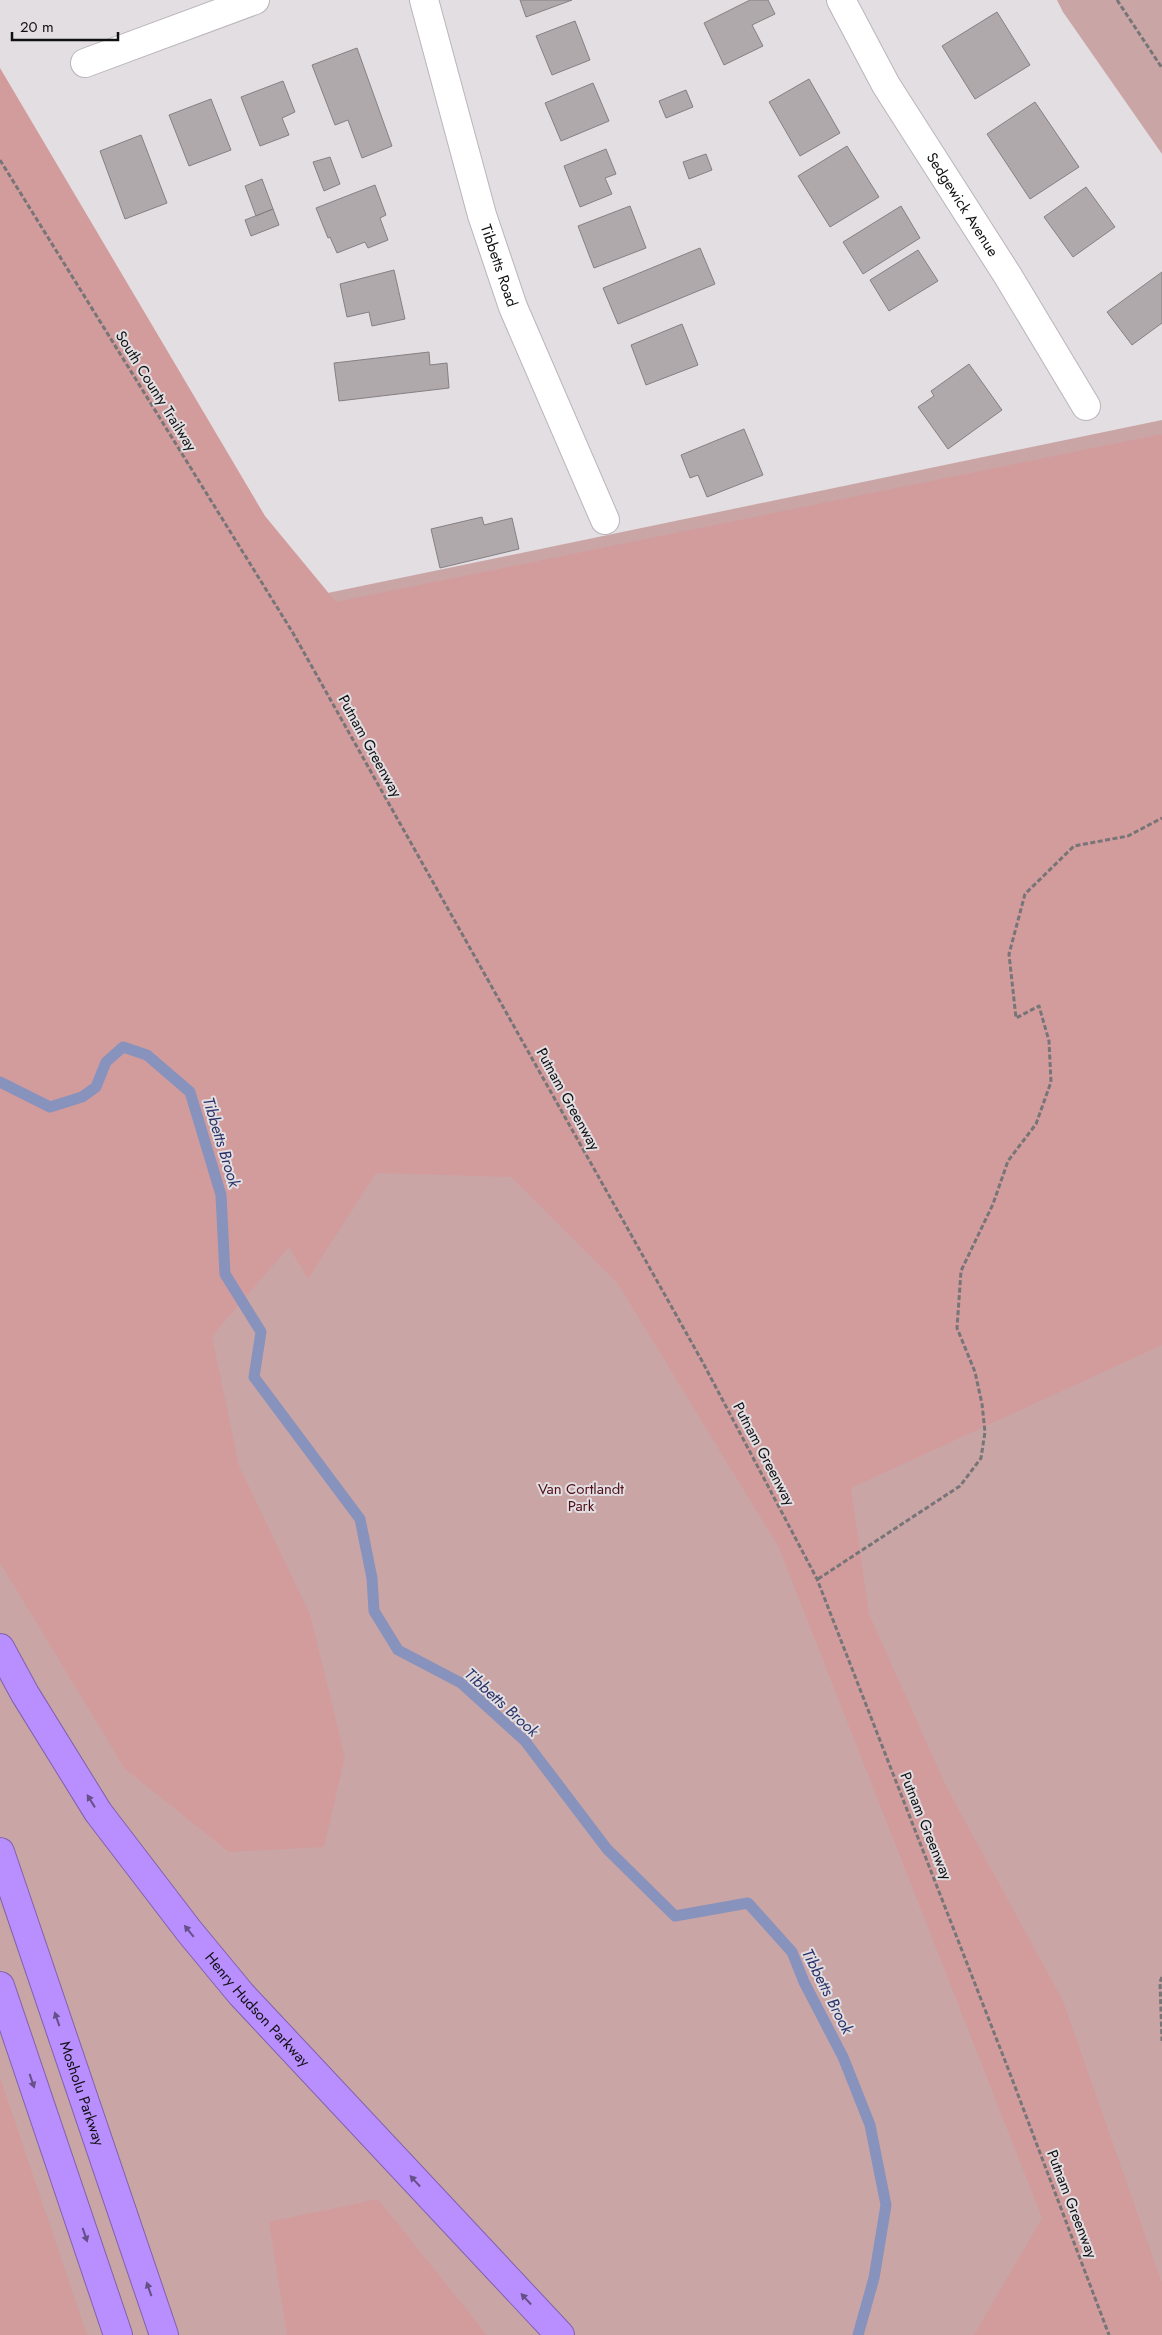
<svg xmlns="http://www.w3.org/2000/svg" width="1162" height="2335" viewBox="0 0 1162 2335" font-family="Jost,sans-serif">
<style>
.green{fill:#caa5a6}
.forest{fill:#d29c9d}
.lines{fill:none;stroke-linecap:round;stroke-linejoin:round}
.stream{stroke:#8792bd;stroke-width:11}
.building{fill:#afa9ab;stroke:#868083}
.minor-casing{stroke:#bab5ba;stroke-width:30}
.highway-casing{stroke:#7f62ac;stroke-width:30}
.path{stroke:#777577;stroke-width:3;stroke-dasharray:5 2.5;stroke-linecap:butt}
.minor{stroke:#fff;stroke-width:28}
.highway{stroke:#b98eff;stroke-width:28}
.oneway{fill:#665088}
.labels{text-anchor:middle;stroke-width:4;stroke-linejoin:round;paint-order:stroke}
.street-label{font-size:15px;fill:#121112;stroke:#e2dee2}
.park-label{font-size:15px;fill:#511019;stroke:#e2dee2}
.water-label{font-size:16px;font-style:italic;fill:#2a3268;stroke:#e2dee2}
</style>
<rect width="100%" height="100%" fill="#e2dee2"/>
<path class="green" d="M1057,0H1162V154L1063,12Z
M1162,420V2335H0V661Z"/>
<path class="forest" d="M0,68L265,516L336,602L1162,434V1345L851,1488L869,1614L947,1788L1063,2001L1162,2283V2335H974L1042,2218L779,1548L618,1284L511,1177L376,1173L308,1279L289,1247L212,1336L239,1466L310,1614L345,1757L324,1847L229,1852L125,1769L0,1563Z
M0,2077L87,2335H0Z
M378,2199L487,2335H287L269,2222Z"/>
<g class="lines">
<path class="stream" d="M0,1082L50,1107L82,1097L96,1087L106,1062L123,1047L147,1055L190,1092L221,1195L225,1274L261,1332L254,1377L360,1519L372,1578L374,1611L398,1650L461,1683L525,1741L607,1849L675,1916L748,1903L792,1952L804,1982L843,2057L870,2125L886,2205L874,2278L858,2335"/>
</g>
<path class="building" d="M520,0H572L526,17Z
M750,0H768L775,14L752,25L763,46L724,65L704,23Z
M997,12L1030,65L975,99L942,46Z
M575,21L590,60L552,75L536,36Z
M357,48L392,146L362,158L348,120L335,125L312,65Z
M809,79L840,133L800,156L769,102Z
M283,81L295,112L282,118L289,135L260,146L241,97Z
M593,83L609,121L561,141L545,103Z
M686,90L693,107L666,118L659,101Z
M211,99L231,150L189,166L169,115Z
M1035,102L1079,167L1030,199L987,134Z
M141,135L167,203L125,219L100,151Z
M847,146L879,197L830,227L798,176Z
M606,149L616,174L605,178L612,194L580,207L564,166Z
M706,154L712,170L689,179L683,162Z
M330,157L340,184L324,191L313,162Z
M262,179L273,209L256,216L245,186Z
M375,185L386,215L380,218L388,240L368,248L365,242L337,253L330,237L328,238L316,208Z
M1086,187L1115,227L1073,257L1044,217Z
M630,206L646,248L594,268L578,226Z
M901,206L920,238L863,274L843,242Z
M273,209L279,225L251,236L245,220Z
M700,248L715,284L618,324L603,288Z
M918,250L938,281L889,311L870,280Z
M394,270L405,319L372,326L369,312L347,317L340,284Z
M1162,272V323L1132,345L1107,312Z
M682,324L698,365L646,385L631,345Z
M429,352L430,365L447,363L449,388L339,401L334,363Z
M969,364L1002,410L948,449L918,407L934,396L931,391Z
M744,429L763,475L707,497L698,475L690,478L681,455Z
M482,517L484,525L512,518L519,549L440,568L431,529Z"/>
<g class="lines">
<g class="minor-casing">
<g id="minor">
<path id="s1" d="M424,0L482,215L513,307L605,520"/>
<path id="s2" d="M841,0L886,85L1008,276L1086,406"/>
<path d="M85,63L255,0"/>
</g>
</g>
<g class="highway-casing">
<g id="highway">
<path id="s3" d="M0,1648L25,1694L98,1812L189,1931L241,1994L560,2335"/>
<path id="s4" d="M0,1852L164,2335"/>
<path d="M0,1986L118,2335"/>
</g>
</g>
<path class="path" d="M1117,0L1162,68
M0,160L293,633L702,1361L817,1579L1009,2071L1109,2335
M818,1579L960,1486L981,1458L985,1432L982,1404L975,1372L957,1328L961,1271L993,1204L1008,1161L1036,1124L1051,1082L1049,1041L1039,1006L1016,1018L1009,954L1025,894L1074,846L1128,836L1162,818
M1162,1977L1160,1982L1162,2041"/>
<use href="#minor" class="minor"/>
<use href="#highway" class="highway"/>
</g>
<defs><path id="oneway-solid" d="M-6-.8H1V-3.2L6.5 0L1 3.2V.8H-6Z" transform="scale(1.25)"/></defs>
<g class="oneway">
<use href="#oneway-solid" transform="translate(91 1801) rotate(-122)"/>
<use href="#oneway-solid" transform="translate(189 1931) rotate(-129)"/>
<use href="#oneway-solid" transform="translate(57 2019) rotate(-109)"/>
<use href="#oneway-solid" transform="translate(32 2081) rotate(71)"/>
<use href="#oneway-solid" transform="translate(415 2181) rotate(-133)"/>
<use href="#oneway-solid" transform="translate(85 2235) rotate(71)"/>
<use href="#oneway-solid" transform="translate(149 2289) rotate(-109)"/>
<use href="#oneway-solid" transform="translate(526 2299) rotate(-133)"/>
</g>
<g class="labels">
<g class="street-label">
<text dy="5" stroke="none"><textPath href="#s2" startOffset="238">Sedgewick Avenue</textPath></text>
<text dy="5" stroke="none"><textPath href="#s1" startOffset="276">Tibbetts Road</textPath></text>
<text transform="translate(156 391) rotate(58)" y="5">South County Trailway</text>
<text transform="translate(370 746) rotate(61)" y="5">Putnam Greenway</text>
<text transform="translate(568 1099) rotate(61)" y="5">Putnam Greenway</text>
<text transform="translate(764 1454) rotate(62)" y="5">Putnam Greenway</text>
<text transform="translate(926 1826) rotate(68)" y="5">Putnam Greenway</text>
<text dy="5" stroke="none"><textPath href="#s3" startOffset="445">Henry Hudson Parkway</textPath></text>
<text dy="5" stroke="none"><textPath href="#s4" startOffset="255">Mosholu Parkway</textPath></text>
<text transform="translate(1072 2204) rotate(69)" y="5">Putnam Greenway</text>
</g>
<g class="park-label">
<text x="581" y="1494">Van Cortlandt<tspan x="581" dy="17">Park</tspan></text>
</g>
<g class="water-label">
<text transform="translate(222 1142) rotate(73)" y="6">Tibbetts Brook</text>
<text transform="translate(502 1702) rotate(42)" y="6">Tibbetts Brook</text>
<text transform="translate(828 1991) rotate(63)" y="6">Tibbetts Brook</text>
</g>
</g>
<path d="M12 32v8h106v-8" fill="none" stroke="#121112" stroke-width="2.5"/>
<text x="20" y="32" font-size="15" fill="#121112" stroke="#e2dee2" stroke-width="4" paint-order="stroke">20 m</text>
</svg>
